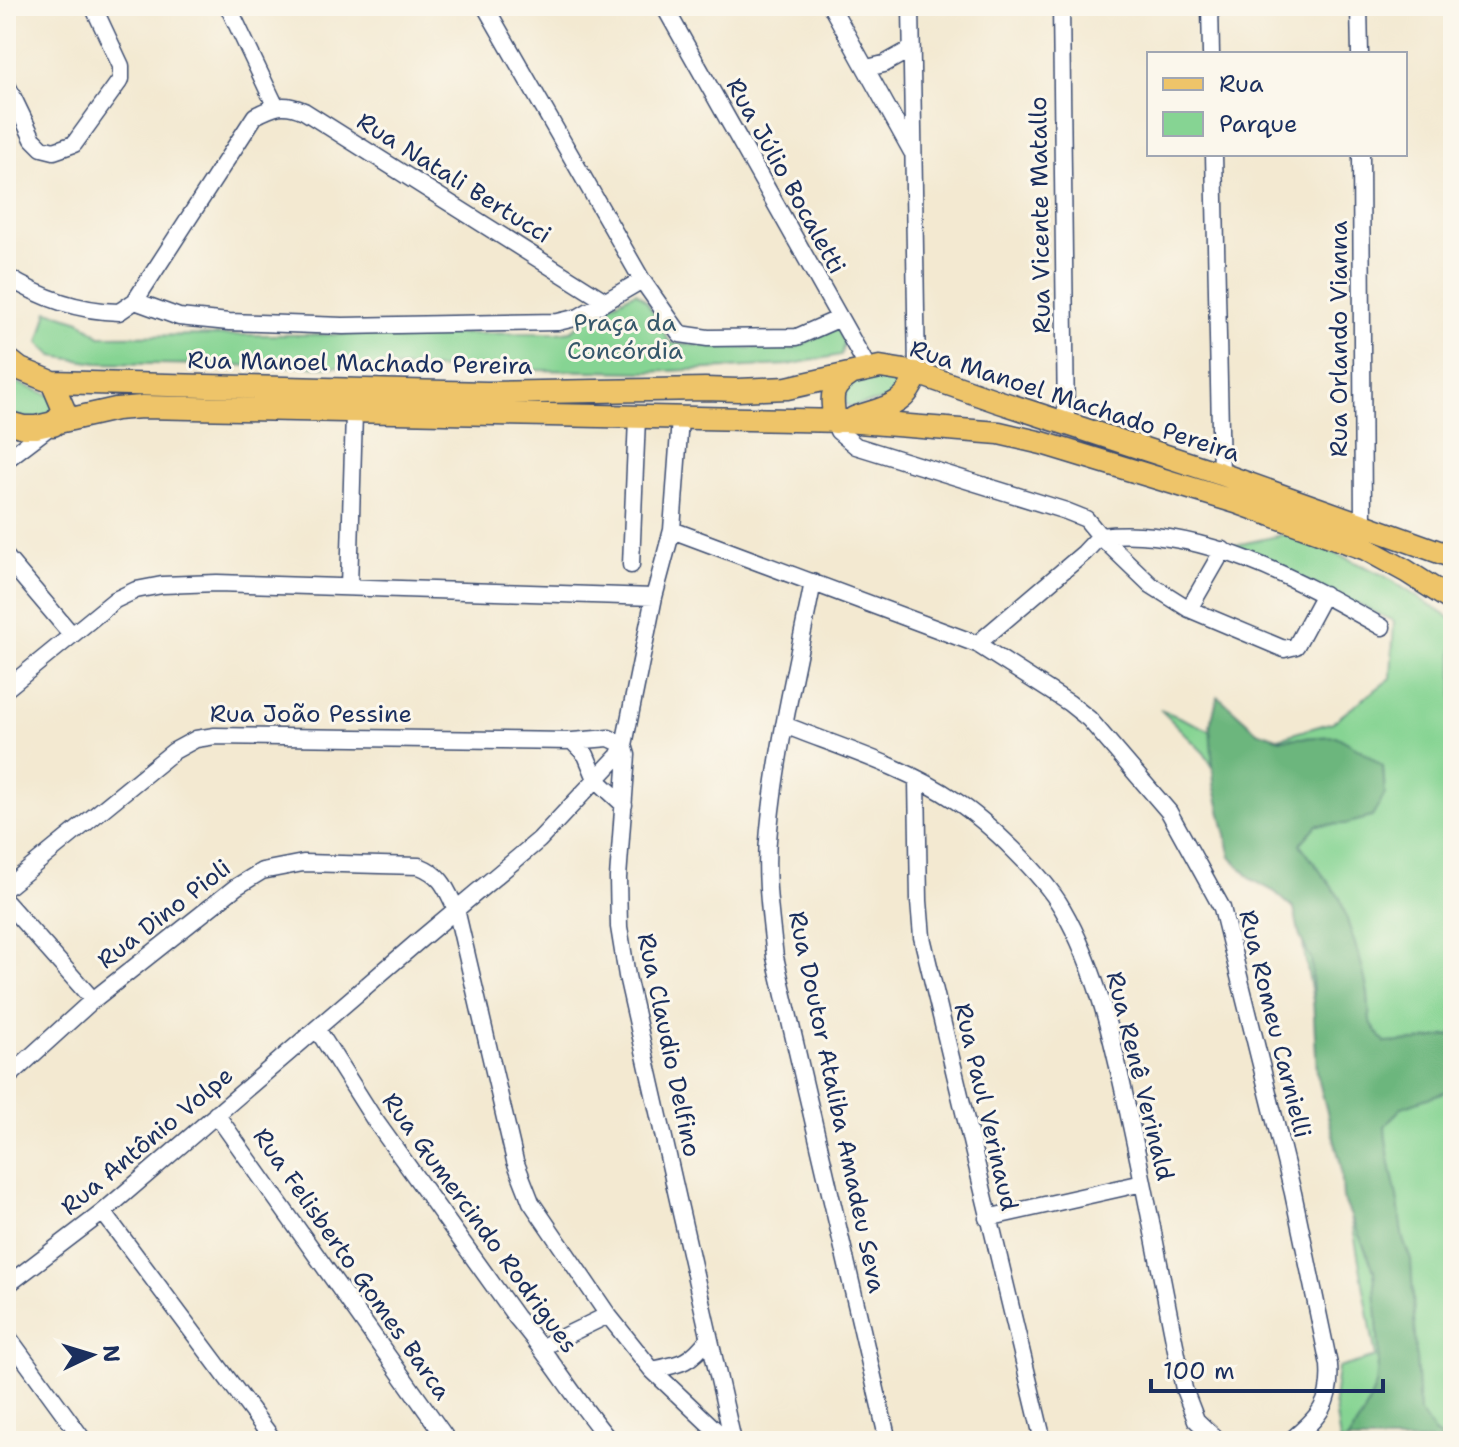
<svg xmlns="http://www.w3.org/2000/svg" width="1459" height="1447" viewBox="0 0 1459 1447" font-family="'Shantell Sans',sans-serif">
<style>
.green{fill:#86d493;stroke:#508278;stroke-width:2}
.forest{fill:#6cb67d;stroke:#44726e;stroke-width:2}
.lines{fill:none;stroke-linecap:round;stroke-linejoin:round}
.minor-casing{stroke:#3b4b6f;stroke-width:19}
.major-casing{stroke:#3b4b6f;stroke-width:25}
.minor{stroke:#fff;stroke-width:16}
.major{stroke:#eec469;stroke-width:22}
.labels{text-anchor:middle;stroke-width:6;stroke-linejoin:round;paint-order:stroke}
.street-label{font-size:24px;fill:#1b2f5e;stroke:#fbf7ec}
.park-label{font-size:24px;fill:#36586b;stroke:#fbf7ec}
</style>
<rect width="100%" height="100%" fill="#fbf7ec"/>
<filter id="ink" filterUnits="userSpaceOnUse"><feTurbulence type="fractalNoise" baseFrequency=".0125" numOctaves="2"/><feDisplacementMap in="SourceGraphic" scale="16" xChannelSelector="R" yChannelSelector="G"/><feConvolveMatrix kernelMatrix="1 2 1 2 8 2 1 2 1" color-interpolation-filters="sRGB"/></filter>
<filter id="wash" filterUnits="userSpaceOnUse"><feTurbulence type="fractalNoise" baseFrequency=".006" numOctaves="4" result="noise"/><feDisplacementMap in="SourceGraphic" scale="32" xChannelSelector="R" yChannelSelector="G"/><feGaussianBlur stdDeviation="1.8" result="paint"/><feColorMatrix in="noise" values="0 0 0 0 0 0 0 0 0 0 0 0 0 0 0 0 0 1.4 0 .05"/><feComposite in="paint" operator="in"/></filter>
<g filter="url(#wash)">
<rect width="100%" height="100%" fill="#f3e9d1"/>
<path class="green" d="M636,292L647,302L670,343L718,347L792,349L837,328L844,343L841,355L787,365L648,372L97,363L53,356L39,343L48,311L80,321L100,336L557,333L571,331L596,312Z
M885,372L906,376L897,397L851,407L845,404L846,388L853,382Z
M6,376L12,381L52,396L58,406L41,421L6,414Z
M1291,533L1383,575L1453,620V1441H1340L1334,1401L1338,1368L1376,1357L1298,916L1249,824L1204,753L1160,709L1221,735L1275,739L1333,722L1391,678L1394,621L1231,546Z"/>
<path class="forest" d="M1218,696L1257,731L1280,739L1336,736L1359,749L1383,766L1385,794L1372,817L1345,824L1317,825L1300,844L1340,898L1362,966L1368,993L1370,1021L1385,1043L1417,1041L1453,1035V1089L1402,1107L1385,1126C1386,1155 1395,1181 1399,1209C1402,1233 1400,1236 1411,1259L1419,1411L1434,1433L1445,1441H1347L1364,1414L1376,1385L1379,1353L1374,1270L1343,1198L1341,1165L1317,1074L1311,959L1300,937L1294,909L1275,892L1251,879L1231,857L1214,784L1210,725Z"/>
</g>
<g filter="url(#ink)">
<g class="lines">
<g class="minor-casing">
<path id="minor" d="M228,6L275,105
M485,6L642,280L680,334L708,338L797,337L838,319
M664,6L868,368
M831,6L912,152
M911,6L917,373
M1061,6L1066,424
M1210,6L1211,54
M1359,6L1360,54
M867,68L884,64L911,49
M6,83L33,139L42,148L54,151L74,144L121,79V66L93,6
M1214,154L1221,474
M1361,154L1363,525
M6,276C41,298 78,311 119,312L135,301L255,116C274,106 283,102 304,111L605,301
M135,301L179,317L229,322L343,326L558,322L579,317L642,280
M680,419L672,530L654,597L624,745L627,755L618,878L619,927L627,976L733,1441
M835,422L838,431L856,446L1066,511L1086,519L1100,536L1084,553L977,644
M6,460L52,425
M672,530L977,644L1069,703L1089,719L1169,812L1222,908L1293,1193L1329,1365C1332,1404 1319,1417 1290,1441
M6,557L72,635
M631,565L637,418
M813,582C797,664 777,746 769,829C764,871 770,914 775,957L888,1441
M349,587L354,413
M1324,594L1296,646L1284,649L1189,609L1151,585L1100,536C1200,525 1297,579 1382,627
M1189,609L1223,550
M6,689L115,600L136,590L162,585L217,583L654,597
M784,725C840,747 906,767 956,801C988,822 1043,875 1062,908C1098,970 1114,1046 1129,1116C1149,1206 1165,1298 1184,1389L1196,1420L1218,1441
M572,741L586,755L596,779L624,805
M917,779L919,901L922,937L1043,1441
M6,888L174,751L196,739L215,736L572,741L609,738L624,745
M6,902L93,1000
M317,1029L374,1119L516,1317C550,1356 576,1401 610,1441
M6,1079L93,1000L236,887L262,871L303,863L419,866C442,875 446,888 456,909L515,1161L531,1202L608,1315L652,1370L727,1441
M216,1114L448,1441
M103,1212L274,1441
M987,1218L1143,1183
M6,1286L103,1212L415,944L539,840L618,756L624,745
M6,1334L84,1441
M542,1347L608,1315
M652,1370C682,1364 691,1362 709,1338"/>
</g>
<g class="major-casing">
<path id="major" d="M6,358L20,369L52,382L487,393L705,389L738,390L787,388L880,367L917,373L997,401L1221,474L1453,557
M52,382L64,410L53,425
M854,418C885,407 906,407 917,373
M6,422L24,427H36L116,409L142,407L845,421L999,433L1042,443L1236,502L1366,549L1406,571L1453,601
M835,422C832,397 828,389 851,374"/>
</g>
<use href="#minor" class="minor"/>
<use href="#major" class="major"/>
</g>
</g>
<g class="labels">
<g class="street-label">
<text transform="translate(786 176) rotate(61)" y="8">Rua Júlio Bocaletti</text>
<text transform="translate(454 178) rotate(32)" y="8">Rua Natali Bertucci</text>
<text transform="translate(1040 215) rotate(-91)" y="8">Rua Vicente Matallo</text>
<text transform="translate(1339 339) rotate(-90)" y="8">Rua Orlando Vianna</text>
<text transform="translate(360 363) rotate(1)" y="8">Rua Manoel Machado Pereira</text>
<text transform="translate(1075 401) rotate(18)" y="8">Rua Manoel Machado Pereira</text>
<text x="311" y="722">Rua João Pessine</text>
<text transform="translate(164 914) rotate(-38)" y="8">Rua Dino Pioli</text>
<text transform="translate(1275 1024) rotate(76)" y="8">Rua Romeu Carnielli</text>
<text transform="translate(669 1045) rotate(78)" y="8">Rua Claudio Delfino</text>
<text transform="translate(1140 1076) rotate(76)" y="8">Rua Renê Verinald</text>
<text transform="translate(837 1102) rotate(78)" y="8">Rua Doutor Ataliba Amadeu Seva</text>
<text transform="translate(986 1107) rotate(77)" y="8">Rua Paul Verinaud</text>
<text transform="translate(147 1141) rotate(-40)" y="8">Rua Antônio Volpe</text>
<text transform="translate(480 1223) rotate(54)" y="8">Rua Gumercindo Rodrigues</text>
<text transform="translate(352 1264) rotate(55)" y="8">Rua Felisberto Gomes Barca</text>
</g>
<g class="park-label">
<text x="625" y="331">Praça da<tspan x="625" dy="28">Concórdia</tspan></text>
</g>
</g>
<rect width="1459" height="1447" fill="none" stroke="#fbf7ec" stroke-width="32"/>
<rect x="1147" y="52" width="260" height="104" fill="#fbf7ec" stroke="#a1a7b3" stroke-width="2"/>
<rect x="1163" y="78" width="40" height="12" fill="#eec469" stroke="#a1a7b3" stroke-width="2"/>
<text x="1219" y="92" font-size="24" fill="#1b2f5e">Rua</text>
<rect x="1163" y="112" width="40" height="24" fill="#86d493" stroke="#a1a7b3" stroke-width="2"/>
<text x="1219" y="132" font-size="24" fill="#1b2f5e">Parque</text>
<g transform="translate(92 1355) rotate(86)" stroke="#fbf7ec" stroke-width="6" paint-order="stroke">
<path d="M0-6L14 30L0 20L-14 30Z" fill="#1b2f5e"/>
<text y="-12" font-size="22" font-weight="bold" text-anchor="middle" fill="#1b2f5e">N</text>
</g>
<path d="M1151 1379v12h232v-12" fill="none" stroke="#1b2f5e" stroke-width="4"/>
<text x="1163" y="1379" font-size="24" fill="#1b2f5e" stroke="#fbf7ec" stroke-width="6" paint-order="stroke">100 m</text>
</svg>
